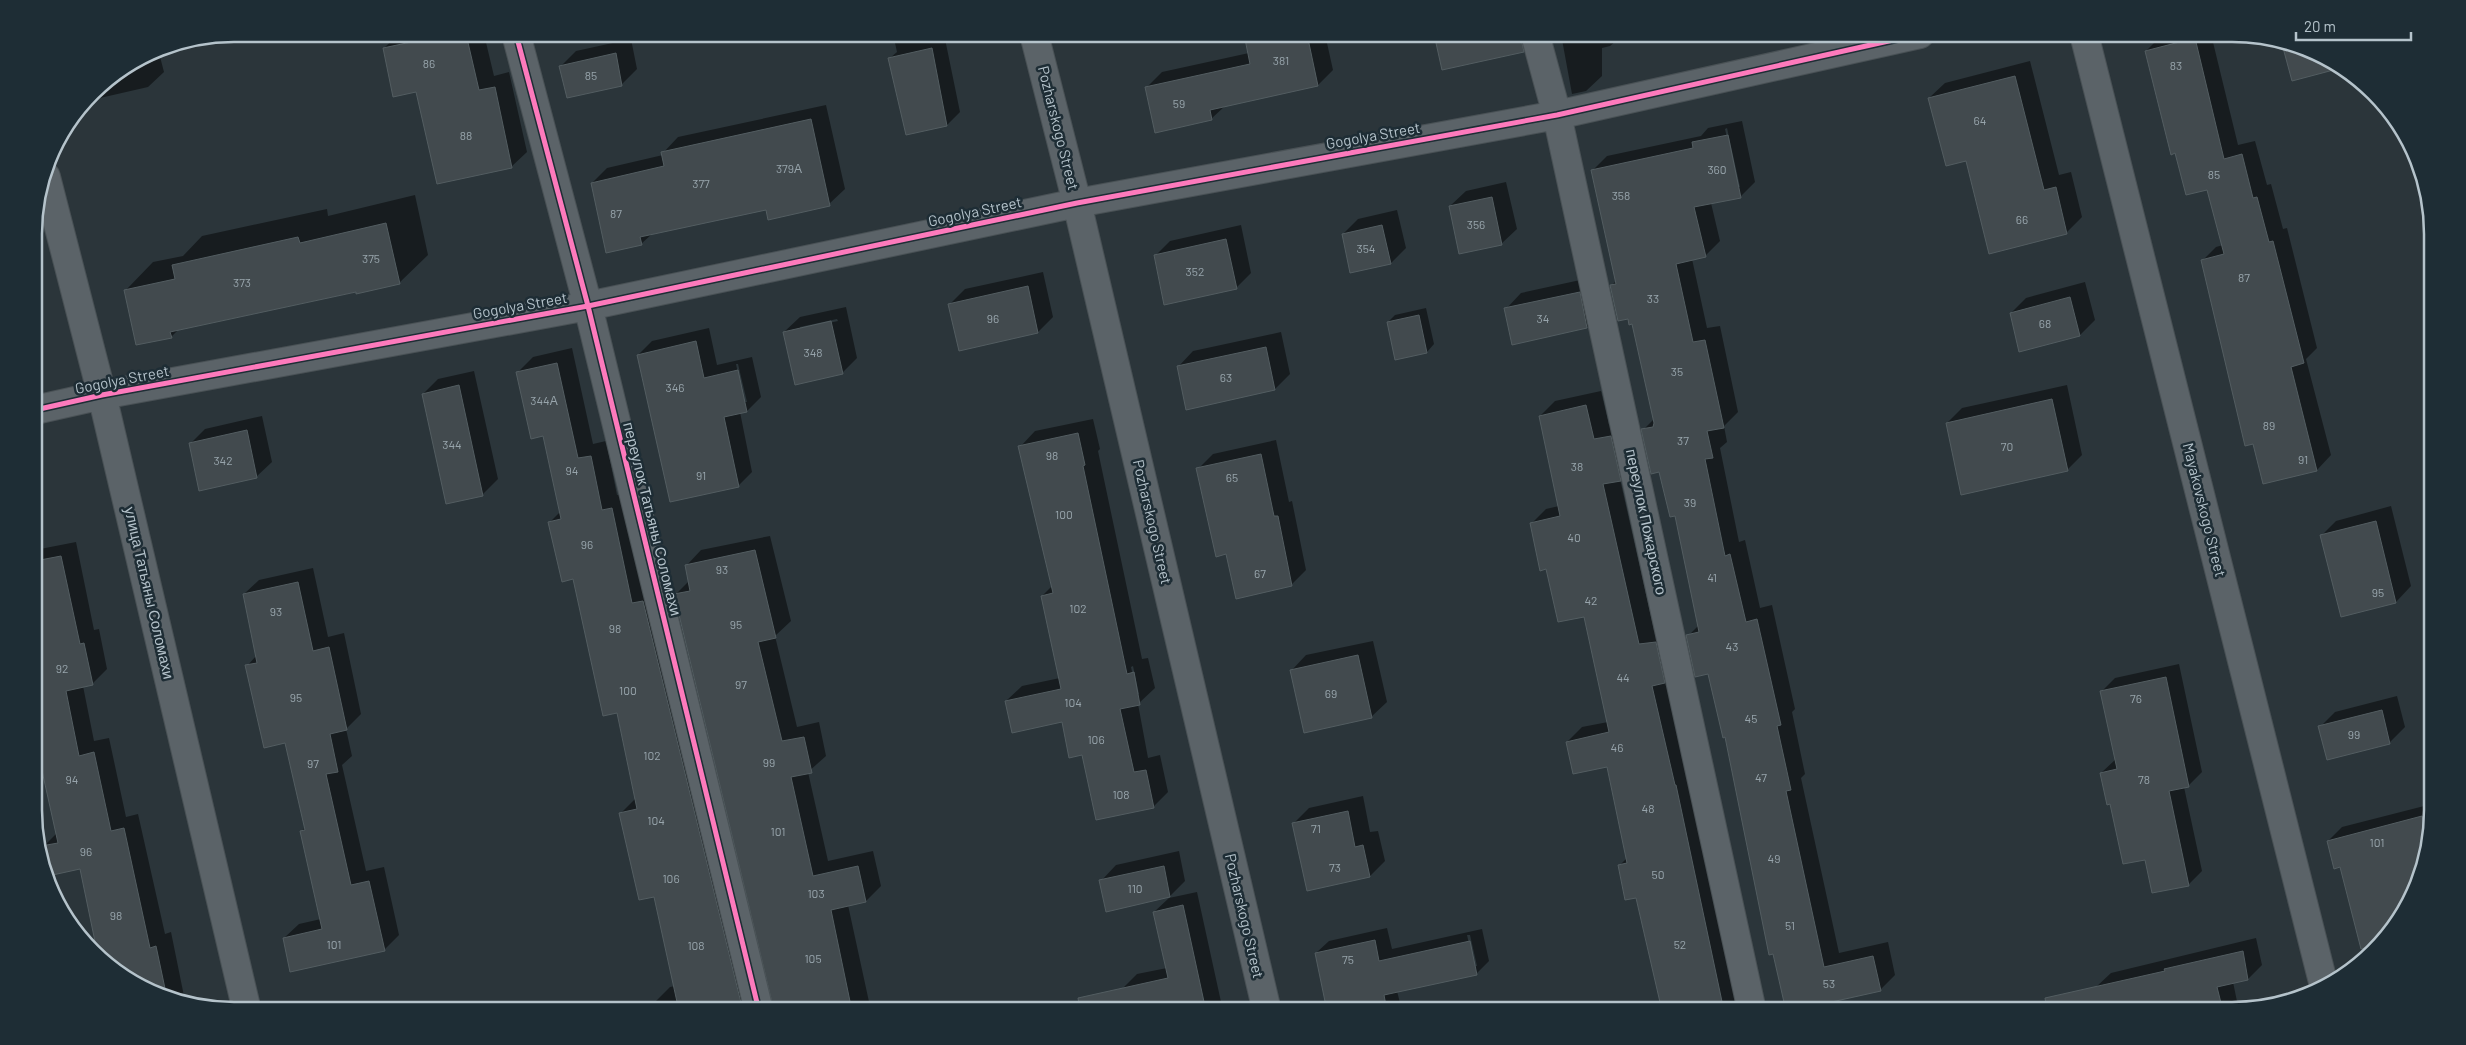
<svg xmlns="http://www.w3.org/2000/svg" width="2466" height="1045" viewBox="0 0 2466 1045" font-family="Barlow,sans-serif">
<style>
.shadow{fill:#0007;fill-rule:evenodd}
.building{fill:#424a4e;stroke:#535d61}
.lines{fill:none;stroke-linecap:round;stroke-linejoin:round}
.minor-casing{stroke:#495155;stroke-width:30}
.minor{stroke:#5b6368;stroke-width:28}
.cycleway-casing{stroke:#1e2d35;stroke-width:8}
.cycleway{stroke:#fd7abc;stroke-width:5}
.labels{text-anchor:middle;stroke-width:5;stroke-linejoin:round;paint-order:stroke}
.number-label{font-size:12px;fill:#98a5ac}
.street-label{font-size:15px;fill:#b5c3cb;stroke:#1e2d35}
.rim{fill:none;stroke:#b5c3cb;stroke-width:2.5}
</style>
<rect width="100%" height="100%" fill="#2b353a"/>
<path class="shadow" d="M399,34H484L494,76L509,72L527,152L511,167L417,91L384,48Z
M893,34H944L960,112L947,125L890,58L897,52Z
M1247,34H1325L1333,70L1318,85L1225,106L1211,119L1147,87L1162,72L1249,53L1246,35Z
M1436,34H1520L1521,40L1507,54L1443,68Z
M1561,34H1654L1616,41L1610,46L1602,48V76L1586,91L1572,94Z
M2175,34H2211L2238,145L2255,141L2267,185L2271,184L2283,229L2287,228L2317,348L2306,359L2331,455L2317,470L2264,483L2254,442L2246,444L2202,261L2216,247L2223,245L2208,188L2146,51L2160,37Z
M631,39L637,69L622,84L568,97L561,66L576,51Z
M158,49L164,72L148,87L100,98L98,89L102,84Z
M2030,61L2059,175L2071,172L2082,217L2067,232L1990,252L1967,159L1929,98L1945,83Z
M826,105L845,189L829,204L767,208L652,234L641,244L592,183L607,168L663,155V153L678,137Z
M1742,121L1755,182L1741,196L1711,203L1720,241L1705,256L1692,259L1707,328L1720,326L1738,412L1724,426L1727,442L1720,448L1739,542L1745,540L1760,608L1772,605L1795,709L1792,712L1805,774L1801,778L1839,953L1888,942L1895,975L1880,990L1787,1010L1726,736L1709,672L1688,636L1699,625L1676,514L1643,430L1654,419L1633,323L1611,286L1616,281L1592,171L1607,156L1701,136L1708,128ZM1727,128L1740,187H1738L1725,129Z
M1506,182L1517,229L1501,244L1450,206L1466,191Z
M415,195L428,255L399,283L178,330L171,337L125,291L153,262L183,256L202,236L327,209L328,216Z
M1397,210L1406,248L1391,263L1343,234L1358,219Z
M1241,225L1251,273L1236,288L1155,256L1170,241Z
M1043,272L1053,317L1038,332L950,304L965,289Z
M1594,277L1602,312L1587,327L1506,309L1521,293Z
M2085,282L2095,320L2080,335L2020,350L2011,313L2026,298Z
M846,307L857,358L842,373L784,332L800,317ZM837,319L838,321L800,329V327Z
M1426,308L1434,344L1427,352L1396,359L1388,322L1395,315Z
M709,328L717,365L752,357L761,397L747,411L740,412L752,472L738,486L638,355L652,341ZM736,364H738L747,402H744Z
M1281,332L1290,374L1275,389L1178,367L1193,351Z
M572,348L593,444L606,441L617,495L627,493L754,997L740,1011H657L655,1002L670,987L675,986L655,896L621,813L636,798L618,711L574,578L550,522L561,511L544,435L518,372L533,357Z
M474,371L498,479L482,495L423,394L438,379Z
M2067,385L2082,455L2067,470L1947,423L1962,408Z
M1601,391L1609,425L1626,422L1635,464L1620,479L1654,630L1670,628L1742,1011H1663L1636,897L1619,866L1627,858L1607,766L1567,742L1582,727L1608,722L1585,615L1547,568L1531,524L1546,509L1559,506L1540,416L1555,401Z
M262,416L272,462L256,477L190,444L205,429Z
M1093,419L1100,449L1098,451L1142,659L1148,658L1155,688L1138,704L1148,758L1160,755L1168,792L1153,807L1083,754L1063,721L1006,701L1022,686L1060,678L1042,596L1053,585L1020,447L1035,431ZM1133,666L1139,694H1137L1131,667Z
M1276,440L1289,502L1292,501L1306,570L1291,585L1227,553L1198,469L1213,454Z
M2391,506L2411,586L2396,602L2342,616L2321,536L2336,521Z
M770,536L791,621L775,636L797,727L819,722L826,756L808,772L828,861L873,851L881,886L866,901L848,905L871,1011H799L792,976L675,595L689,581L686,566L701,550Z
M76,542L94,630L99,629L107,669L92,684L83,686L94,741L109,738L126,817L138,814L165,934L171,932L185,1001L158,996L113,970L100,957L81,867L43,847L57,833L40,753L36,754L35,751V550Z
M313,568L328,637L344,633L361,714L346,729L352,756L342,765L366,871L384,867L399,935L384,950L284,938L299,924L321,919L302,831L305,827L286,742L247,666L257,655L244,594L259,580Z
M1373,641L1387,702L1371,717L1291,671L1306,655Z
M2179,664L2202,772L2188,786L2184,787L2202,871L2188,885L2146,858L2111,803L2101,773L2116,759L2101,692L2115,678Z
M2397,696L2405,727L2390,742L2328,758L2320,727L2335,712Z
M1363,796L1370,832L1378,831L1385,861L1370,876L1294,823L1309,808Z
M2432,804L2426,844L2420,845L2423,856L2417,887L2391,933L2369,954L2341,866L2328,841L2342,827Z
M1179,851L1185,881L1170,896L1101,881L1116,865Z
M1197,892L1223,1011H1127L1122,989L1137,974L1167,968L1154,912L1169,898Z
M1387,928L1392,949L1482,929L1489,961L1477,973L1397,991L1402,1011H1328L1316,953L1329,941ZM1467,935H1470L1477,966H1474Z
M2256,938L2262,965L2248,979L2233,982L2239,1011H2102L2096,987L2111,973Z"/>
<path class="building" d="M449,34H466L479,90L495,87L512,168L437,184L416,92L393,97L383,48Z
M1244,34H1307L1318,86L1210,110L1212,120L1155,133L1145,87L1250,64Z
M1434,34H1520L1524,52L1442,70Z
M2195,38L2224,159L2242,154L2253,198L2257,197L2269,242L2273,241L2304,363L2291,367L2317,471L2263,484L2253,444L2245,446L2201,260L2224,254L2207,190L2186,195L2175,153L2171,155L2145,51Z
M2282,44L2308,49L2341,68L2292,81Z
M932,48L947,126L906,135L888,58Z
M616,53L622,86L567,98L559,66Z
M2015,76L2044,190L2056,187L2067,234L1989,254L1966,161L1946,166L1928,98Z
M811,119L830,206L768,220L766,210L640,237L642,245L606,253L591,183L664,166L661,152Z
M1728,135L1741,198L1694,207L1706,257L1676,264L1693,342L1705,340L1724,428L1707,431L1713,458L1705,459L1725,556L1730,554L1746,622L1757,619L1781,725L1777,726L1791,790L1786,791L1824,967L1873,956L1881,991L1791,1011H1786L1773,954L1769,955L1725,737L1723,738L1708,674L1695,677L1686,635L1699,632L1675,516L1670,517L1659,472L1651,474L1641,429L1653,427L1654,423L1632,324L1629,325L1628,319L1618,321L1610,285L1616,284L1591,170L1693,148L1692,142Z
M1492,197L1502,245L1459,254L1449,206Z
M386,223L400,284L356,294V292L170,332L172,338L136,345L124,290L175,279L172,265L298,237L300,243Z
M1382,225L1391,264L1350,273L1342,234Z
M1226,239L1237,289L1164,305L1154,255Z
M1028,286L1038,333L959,351L948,304Z
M1580,292L1587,328L1512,345L1504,308Z
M2070,297L2080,336L2019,352L2010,313Z
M1419,315L1427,353L1395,360L1387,322Z
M831,321L843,374L795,385L783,332Z
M696,341L704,378L738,370L747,412L724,417L739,487L670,502L637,355Z
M1266,347L1275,390L1186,410L1177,366Z
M557,363L578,458L591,456L602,510L612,508L632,603L643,601L743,1011H679L654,897L639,900L619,813L637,809L617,713L603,716L573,579L562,582L548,522L561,519L543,436L531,439L516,372Z
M459,385L483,496L446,504L422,394Z
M2052,399L2068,471L1961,495L1946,423Z
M1586,405L1594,439L1611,436L1621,481L1603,484L1639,644L1656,642L1665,683L1652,686L1675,785H1676L1724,1011H1662L1636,898L1625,900L1618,865L1627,863L1607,767L1573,774L1566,742L1609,732L1584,617L1558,622L1546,569L1540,571L1530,523L1560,516L1539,416Z
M247,430L257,478L199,491L189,443Z
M1078,433L1085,465L1083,466L1127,674L1134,672L1140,705L1120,709L1134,772L1146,770L1154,808L1096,820L1082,755L1069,758L1062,722L1012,733L1005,701L1061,689L1041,596L1053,593L1018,446Z
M1261,454L1274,516H1278L1292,586L1236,599L1226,554L1216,557L1196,468Z
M2376,521L2396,603L2341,617L2320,535Z
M755,550L776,638L758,642L782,741L804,737L812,773L791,777L813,876L858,866L866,902L831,910L852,1011H774L674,594L690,591L685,565Z
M61,556L80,644L84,643L93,685L66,691L79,756L94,752L111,831L124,828L150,948L156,946L167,998L158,996L113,970L98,956L80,869L48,876L41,846L58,843L35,739V561Z
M298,582L313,651L329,647L347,730L330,734L338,772L326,774L351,885L369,881L385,951L290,972L283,938L322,929L300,831L305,830L285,743L264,748L245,665L257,663L243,594Z
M1358,655L1372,718L1304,733L1290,670Z
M2166,677L2189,787L2169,791L2189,886L2152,893L2145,860L2123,864L2110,804L2107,805L2100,773L2117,769L2100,691Z
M2382,710L2390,744L2327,760L2318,726Z
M1348,811L1355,847L1363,845L1370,877L1307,891L1292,823Z
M2422,816L2427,837L2417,887L2391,933L2380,944L2361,949L2340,867L2334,869L2327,841Z
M1164,866L1170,897L1106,912L1099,880Z
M1183,905L1206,1011H1080L1078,998L1168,978L1153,912Z
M1375,940L1379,961L1470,941L1477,975L1384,995L1387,1011H1327L1315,953Z
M2243,951L2248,980L2217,987L2223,1011H2047L2045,998L2165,971L2164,969Z"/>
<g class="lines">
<g class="minor-casing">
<path id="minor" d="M516,34L588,306L759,1011
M1034,34L1077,203L1267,1011
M1535,34L1557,115L1752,1011
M2084,34L2324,986
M46,177L102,395L247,1011
M35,410L102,395L588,306L1077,203L1557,115L1920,34"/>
</g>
<use href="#minor" class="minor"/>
<g class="cycleway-casing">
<path id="cycleway" d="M516,34L588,306L759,1011
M35,410L102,395L588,306L1077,203L1557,115L1920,34"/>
</g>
<use href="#cycleway" class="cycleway"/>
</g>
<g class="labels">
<g class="number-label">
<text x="1281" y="65">381</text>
<text x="429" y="68">86</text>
<text x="2176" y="70">83</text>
<text x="591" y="80">85</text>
<text x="1179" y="108">59</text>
<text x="1980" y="125">64</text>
<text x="466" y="140">88</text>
<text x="789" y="173">379А</text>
<text x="1717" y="174">360</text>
<text x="2214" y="179">85</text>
<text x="701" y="188">377</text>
<text x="1621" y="200">358</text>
<text x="616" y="218">87</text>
<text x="2022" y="224">66</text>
<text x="1476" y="229">356</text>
<text x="1366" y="253">354</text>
<text x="371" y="263">375</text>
<text x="1195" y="276">352</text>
<text x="2244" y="282">87</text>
<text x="242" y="287">373</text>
<text x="1653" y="303">33</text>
<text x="993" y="323">96</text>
<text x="1543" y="323">34</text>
<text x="2045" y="328">68</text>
<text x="813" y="357">348</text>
<text x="1677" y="376">35</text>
<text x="1226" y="382">63</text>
<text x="675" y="392">346</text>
<text x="544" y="405">344А</text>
<text x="2269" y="430">89</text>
<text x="1683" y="445">37</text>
<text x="452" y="449">344</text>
<text x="2007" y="451">70</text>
<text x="1052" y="460">98</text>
<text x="2303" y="464">91</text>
<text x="223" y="465">342</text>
<text x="1577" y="471">38</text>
<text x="572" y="475">94</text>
<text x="701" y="480">91</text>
<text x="1232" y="482">65</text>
<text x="1690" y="507">39</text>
<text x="1064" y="519">100</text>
<text x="1574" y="542">40</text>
<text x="587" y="549">96</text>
<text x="722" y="574">93</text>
<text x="1260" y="578">67</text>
<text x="1712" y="582">41</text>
<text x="2378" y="597">95</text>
<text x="1591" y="605">42</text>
<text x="1078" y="613">102</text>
<text x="276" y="616">93</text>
<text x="736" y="629">95</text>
<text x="615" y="633">98</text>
<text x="1732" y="651">43</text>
<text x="62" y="673">92</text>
<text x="1623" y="682">44</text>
<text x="741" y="689">97</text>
<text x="628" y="695">100</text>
<text x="1331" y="698">69</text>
<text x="296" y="702">95</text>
<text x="2136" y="703">76</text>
<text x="1073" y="707">104</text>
<text x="1751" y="723">45</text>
<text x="2354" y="739">99</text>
<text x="1096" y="744">106</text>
<text x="1617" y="752">46</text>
<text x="652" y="760">102</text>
<text x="769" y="767">99</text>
<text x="313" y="768">97</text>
<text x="1761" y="782">47</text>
<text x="72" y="784">94</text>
<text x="2144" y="784">78</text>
<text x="1121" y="799">108</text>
<text x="1648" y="813">48</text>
<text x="656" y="825">104</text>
<text x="1316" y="833">71</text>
<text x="778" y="836">101</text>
<text x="2377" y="847">101</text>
<text x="86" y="856">96</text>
<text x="1774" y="863">49</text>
<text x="1335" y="872">73</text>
<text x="1658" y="879">50</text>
<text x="671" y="883">106</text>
<text x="1135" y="893">110</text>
<text x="816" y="898">103</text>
<text x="116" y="920">98</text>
<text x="1790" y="930">51</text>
<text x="334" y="949">101</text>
<text x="1680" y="949">52</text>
<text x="696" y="950">108</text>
<text x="813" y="963">105</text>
<text x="1348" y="964">75</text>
<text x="1829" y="988">53</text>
</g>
<g class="street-label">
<text transform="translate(1058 128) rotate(76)" y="5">Pozharskogo Street</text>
<text transform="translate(1373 136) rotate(-10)" y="5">Gogolya Street</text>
<text transform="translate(975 212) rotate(-12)" y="5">Gogolya Street</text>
<text transform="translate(520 306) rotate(-10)" y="5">Gogolya Street</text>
<text transform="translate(122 380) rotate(-11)" y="5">Gogolya Street</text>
<text transform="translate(2204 510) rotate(76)" y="5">Mayakovskogo Street</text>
<text transform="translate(652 519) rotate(76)" y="5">переулок Татьяны Соломахи</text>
<text transform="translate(1152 522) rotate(77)" y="5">Pozharskogo Street</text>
<text transform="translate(1646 522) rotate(78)" y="5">переулок Пожарского</text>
<text transform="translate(149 593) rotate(77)" y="5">улица Татьяны Соломахи</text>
<text transform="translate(1244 916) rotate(77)" y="5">Pozharskogo Street</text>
</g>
</g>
<path d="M0 0H2466V1045H0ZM234 42H2232A192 192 0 0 1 2424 234V810A192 192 0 0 1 2232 1002H234A192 192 0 0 1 42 810V234A192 192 0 0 1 234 42Z" fill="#1e2d35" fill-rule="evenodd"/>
<path class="rim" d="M234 42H2232A192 192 0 0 1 2424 234V810A192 192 0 0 1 2232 1002H234A192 192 0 0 1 42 810V234A192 192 0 0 1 234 42Z"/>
<path d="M2296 32v8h115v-8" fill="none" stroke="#b5c3cb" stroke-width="2.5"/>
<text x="2304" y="32" font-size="15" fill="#b5c3cb" stroke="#1e2d35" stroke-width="4" paint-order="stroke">20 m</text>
</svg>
